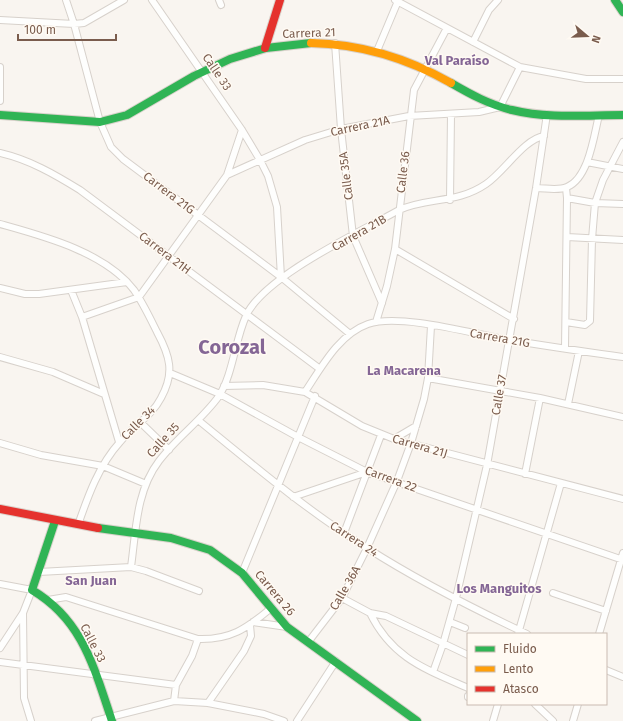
<svg xmlns="http://www.w3.org/2000/svg" width="623" height="721" viewBox="0 0 623 721" font-family="'Fira Sans',sans-serif">
<style>
.lines{fill:none;stroke-linecap:round;stroke-linejoin:round}
.street-casing{stroke:#d7d1cb;stroke-width:8}
.fast-casing{stroke:#d9d2cb;stroke-width:10}
.slow-casing{stroke:#d9d2cb;stroke-width:10}
.jam-casing{stroke:#d9d2cb;stroke-width:10}
.street{stroke:#fefefd;stroke-width:6}
.fast{stroke:#30b455;stroke-width:8}
.slow{stroke:#ff9f0a;stroke-width:8}
.jam{stroke:#e5322d;stroke-width:8}
.labels{text-anchor:middle;stroke-width:3;stroke-linejoin:round;paint-order:stroke}
.street-label{font-size:12px;fill:#7a5c4d;stroke:#fffaf3}
.neighbourhood-label{font-size:13px;font-weight:bold;fill:#846695;stroke:#fffaf3}
.town-label{font-size:20px;font-weight:bold;fill:#846695;stroke:#fffaf3}
</style>
<rect width="100%" height="100%" fill="#f9f5f0"/>
<g class="lines">
<g class="street-casing">
<path id="street" d="M66,0L74,24L100,122L111,147L123,159L281,277L350,334
M152,0L242,130L260,160L268,176L277,207L281,277
M219,0L221,5
M395,0L520,67L586,79H623
M0,20L74,24L84,23L124,0
M473,42L489,10L498,0
M335,43L341,129L353,236L382,303
M377,51L398,1
M0,67V101
M0,153C30,160 54,174 80,190L320,369
M587,162L623,169
M227,175L242,130
M536,188C546,188 558,191 567,187C589,178 594,135 599,115
M567,198L595,203L623,204
M450,200L451,114
M0,224C43,236 105,252 134,290C143,303 150,318 157,332C170,356 175,373 161,398C152,416 133,426 120,442C99,465 88,496 78,525
M567,237L623,240
M395,249L514,319
M0,288L25,294H39L127,282
M71,290L82,317L119,442
M82,317L139,297L227,175L305,140L341,129L409,116L479,112L500,107L520,67
M376,322L387,286L395,249L414,90L447,28
M566,322L585,325L590,321L592,239L595,203L603,180L623,142
M565,348L567,198L566,188
M0,357L53,372L104,394
M170,373L220,394L298,437L367,472L623,560
M428,378L540,398L623,417
M224,386L263,385L305,392L362,426L394,439L623,499
M305,392C321,368 339,334 368,324C400,313 474,334 509,340C547,346 585,352 623,357
M568,404L579,351
M198,420C252,464 306,510 367,548C417,580 472,608 527,634
M140,422L169,450
M394,439L416,426
M0,443L41,455L103,466L146,484
M525,474L540,398
M293,497L367,472
M344,533L381,435
M131,567C136,531 136,491 159,461C177,437 202,420 219,396C233,374 235,340 246,316C263,277 360,232 399,210C428,197 457,204 486,184C504,172 524,139 544,136
M39,572L131,567L146,571L199,591
M242,573L315,396
M0,584L32,590L23,613L0,648
M553,593L606,611
M342,598L370,613L386,616L468,655
M48,600L66,597L198,639C230,640 246,629 270,609
M23,613L24,698L31,721
M370,613C392,658 425,669 468,688
M253,622L287,627
M450,622L465,628
M518,634L561,483
M599,634L623,553
M309,641L342,598L367,548L397,481L411,443L424,399L428,378L431,326
M0,662L176,685
M606,670L623,677
M433,672L443,644L456,598L487,465L536,188L547,114
M468,697V696
M174,701L176,685L192,656L198,639
M208,703L244,651L251,636L250,625
M535,704L553,721
M95,721L174,701L208,703L264,714L284,721
M297,721L336,661
M493,721L498,704
M573,721L578,704"/>
</g>
<g class="fast-casing">
<path id="fast" d="M615,0L623,12
M451,83C470,94 490,105 512,110C548,119 587,115 623,115
M0,115L100,122L127,115L194,76L230,59L266,48L311,43
M55,521L32,590C83,620 94,668 112,721
M98,528L171,538L210,550L242,573L287,627L417,721"/>
</g>
<g class="slow-casing">
<path id="slow" d="M311,43C361,44 407,58 451,83"/>
</g>
<g class="jam-casing">
<path id="jam" d="M265,48L280,0
M0,509L98,528"/>
</g>
<use href="#street" class="street"/>
<use href="#fast" class="fast"/>
<use href="#slow" class="slow"/>
<use href="#jam" class="jam"/>
</g>
<g class="labels">
<g class="street-label">
<text transform="translate(309 33) rotate(-2)" y="4">Carrera 21</text>
<text transform="translate(217 72) rotate(56)" y="4">Calle 33</text>
<text transform="translate(360 126) rotate(-12)" y="4">Carrera 21A</text>
<text transform="translate(403 172) rotate(-83)" y="4">Calle 36</text>
<text transform="translate(346 176) rotate(-97)" y="4">Calle 35A</text>
<text transform="translate(169 193) rotate(37)" y="4">Carrera 21G</text>
<text transform="translate(359 233) rotate(-30)" y="4">Carrera 21B</text>
<text transform="translate(165 253) rotate(37)" y="4">Carrera 21H</text>
<text transform="translate(500 338) rotate(10)" y="4">Carrera 21G</text>
<text transform="translate(499 395) rotate(-80)" y="4">Calle 37</text>
<text transform="translate(138 423) rotate(-45)" y="4">Calle 34</text>
<text transform="translate(163 440) rotate(-48)" y="4">Calle 35</text>
<text transform="translate(420 446) rotate(16)" y="4">Carrera 21J</text>
<text transform="translate(391 479) rotate(20)" y="4">Carrera 22</text>
<text transform="translate(354 539) rotate(33)" y="4">Carrera 24</text>
<text transform="translate(345 588) rotate(-60)" y="4">Calle 36A</text>
<text transform="translate(275 593) rotate(50)" y="4">Carrera 26</text>
<text transform="translate(93 643) rotate(63)" y="4">Calle 33</text>
</g>
<g class="neighbourhood-label">
<text x="457" y="65">Val Paraíso</text>
<text x="404" y="375">La Macarena</text>
<text x="91" y="585">San Juan</text>
<text x="499" y="593">Los Manguitos</text>
</g>
<g class="town-label">
<text x="232" y="354">Corozal</text>
</g>
</g>
<rect x="467" y="633" width="140" height="72" fill="#fffaf3" stroke="#cabbb1"/>
<rect x="475" y="646" width="20" height="6" fill="#30b455" stroke="#cabbb1"/>
<text x="503" y="653" font-size="12" fill="#7a5c4d">Fluido</text>
<rect x="475" y="666" width="20" height="6" fill="#ff9f0a" stroke="#cabbb1"/>
<text x="503" y="673" font-size="12" fill="#7a5c4d">Lento</text>
<rect x="475" y="686" width="20" height="6" fill="#e5322d" stroke="#cabbb1"/>
<text x="503" y="693" font-size="12" fill="#7a5c4d">Atasco</text>
<g transform="translate(587 36) rotate(109)" stroke="#fffaf3" stroke-width="3" paint-order="stroke">
<path d="M0-3L7 15L0 10L-7 15Z" fill="#7a5c4d"/>
<text y="-6" font-size="11" font-weight="bold" text-anchor="middle" fill="#7a5c4d">N</text>
</g>
<path d="M18 34v6h98v-6" fill="none" stroke="#7a5c4d" stroke-width="2"/>
<text x="24" y="34" font-size="12" fill="#7a5c4d" stroke="#fffaf3" stroke-width="3" paint-order="stroke">100 m</text>
</svg>
